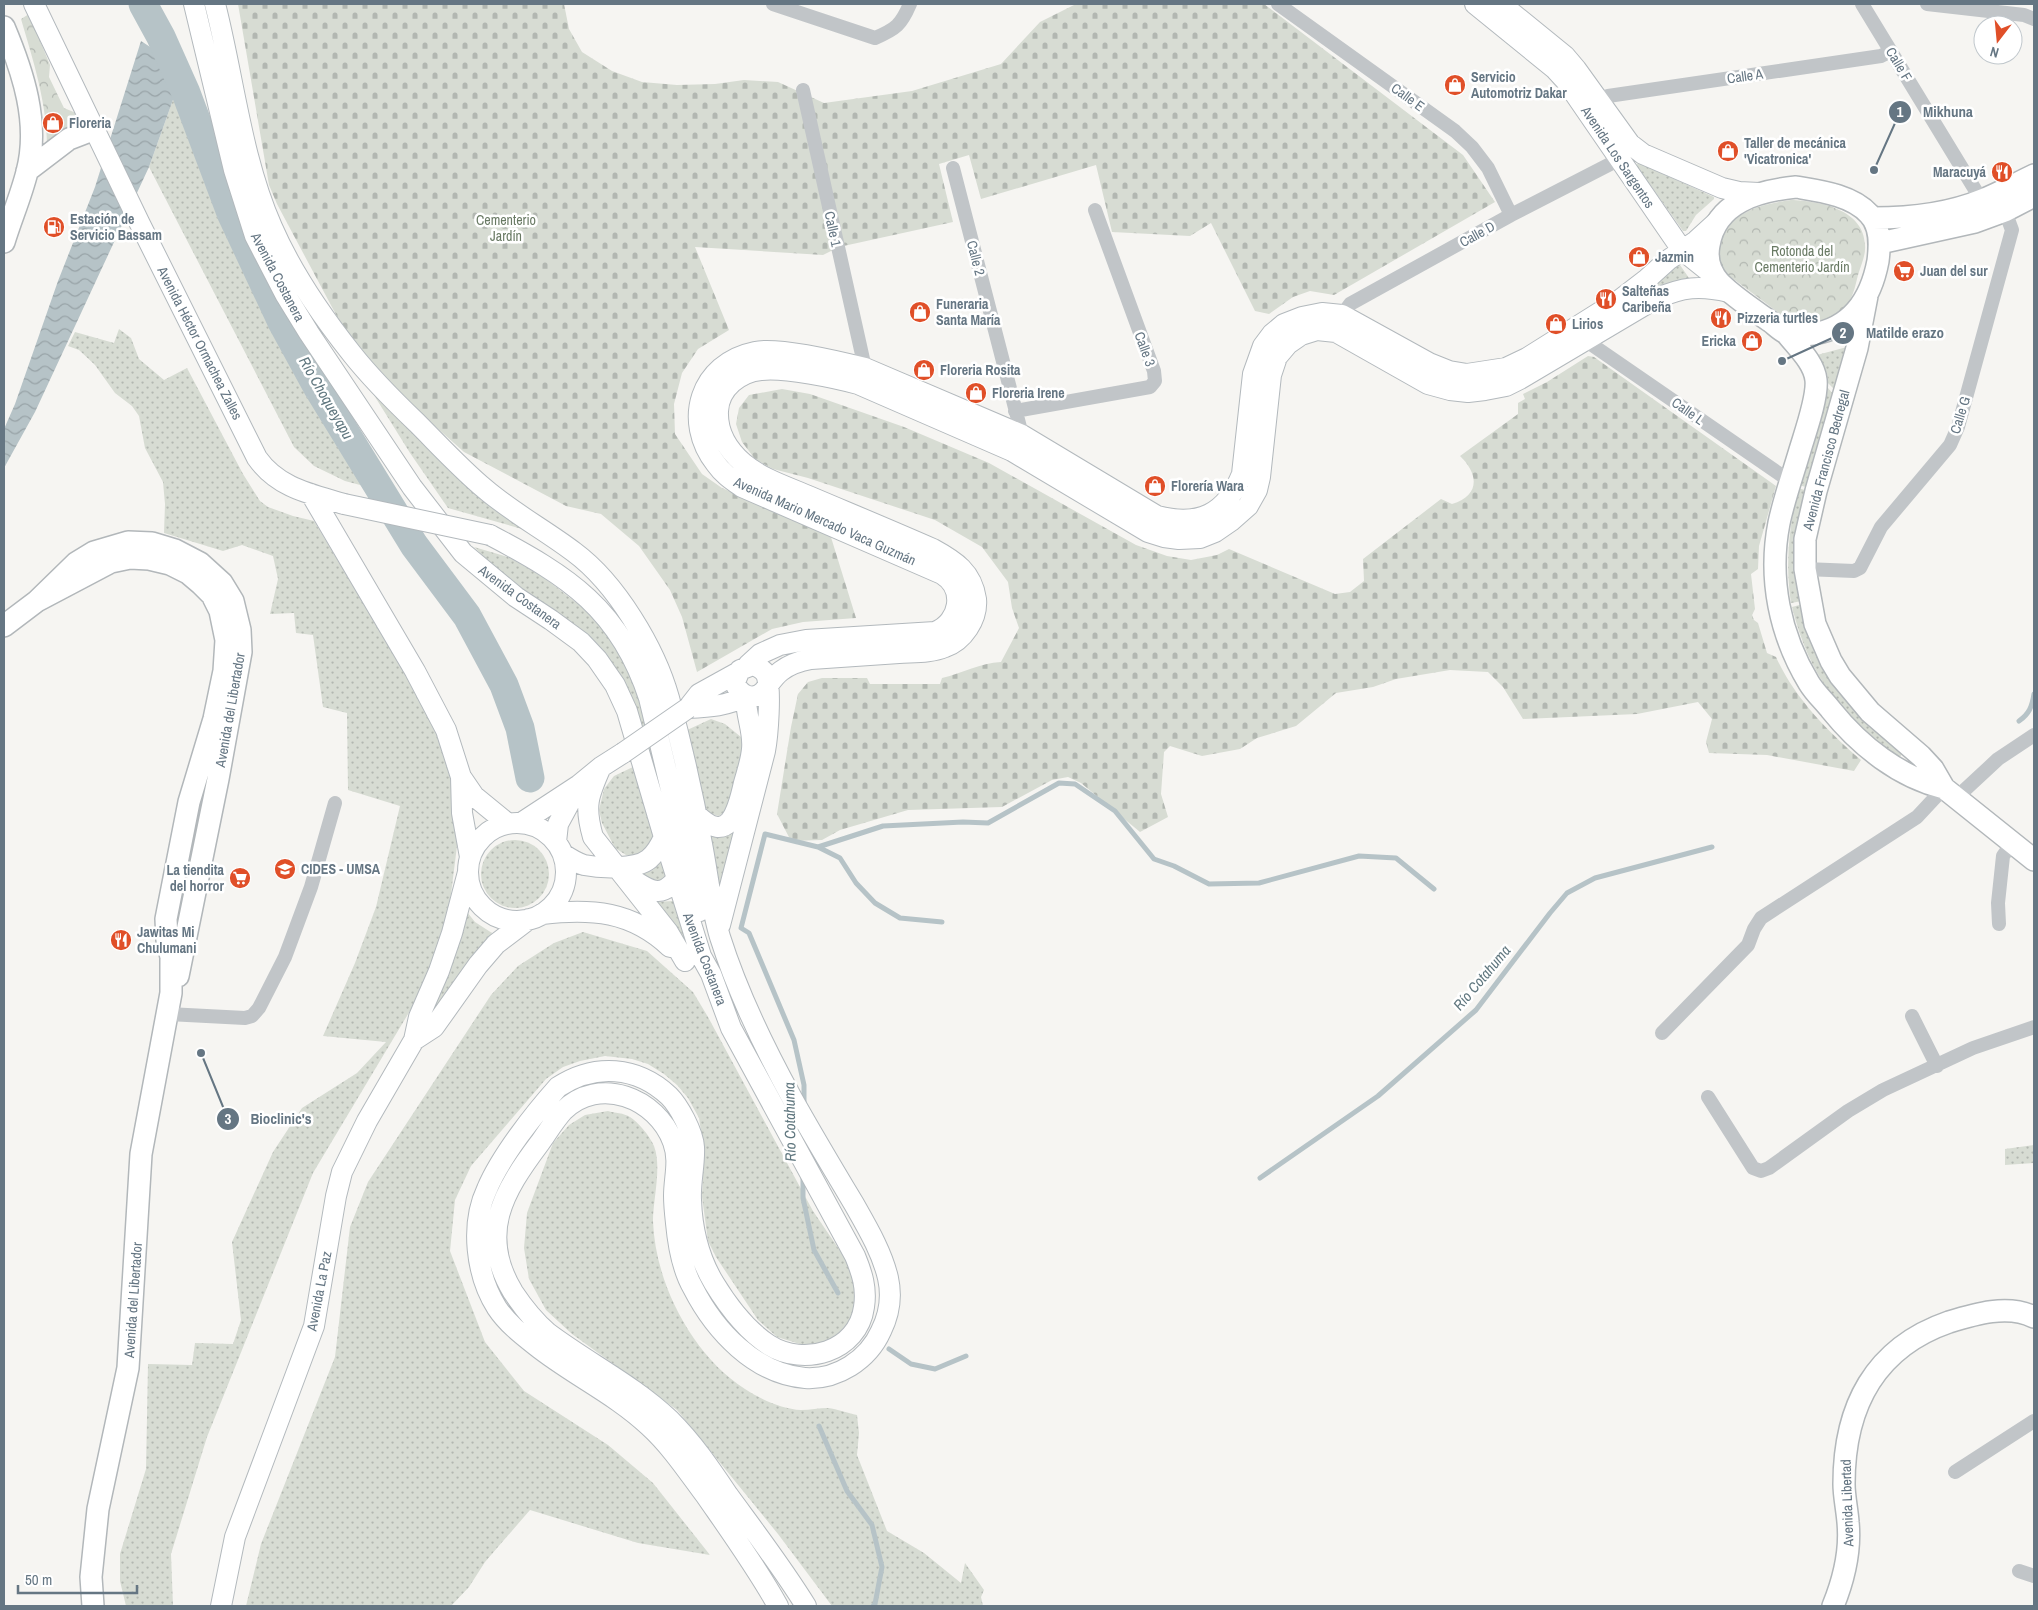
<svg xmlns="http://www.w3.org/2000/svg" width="2038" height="1610" viewBox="0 0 2038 1610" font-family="'Archivo Narrow',sans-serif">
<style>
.grass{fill:url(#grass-dots)}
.cemetery{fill:url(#cemetery-stones)}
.park{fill:url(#park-crowns)}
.water{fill:url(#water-waves)}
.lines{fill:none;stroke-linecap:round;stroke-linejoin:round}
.stream{stroke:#b6c3c7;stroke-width:5}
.river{stroke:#b6c3c7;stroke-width:29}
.secondary-casing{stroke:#b3b9bd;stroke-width:22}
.primary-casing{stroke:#b2b7ba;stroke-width:24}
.street{stroke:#c1c5c8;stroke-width:14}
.secondary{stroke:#fff;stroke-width:20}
.primary{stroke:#fff;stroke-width:21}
.secondary-bridge-casing{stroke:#b3b9bd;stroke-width:22;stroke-linecap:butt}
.secondary-bridge{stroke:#fff;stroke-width:20}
.labels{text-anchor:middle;stroke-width:5;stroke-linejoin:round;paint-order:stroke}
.street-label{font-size:14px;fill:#657683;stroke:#fff}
.poi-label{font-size:14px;font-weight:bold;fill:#657683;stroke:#fff;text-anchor:start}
.park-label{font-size:14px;fill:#697a64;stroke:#fff}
.water-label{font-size:15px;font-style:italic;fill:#60777f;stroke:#fff}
.leader{fill:none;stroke:#657683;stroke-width:2}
.callout-dot{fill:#657683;stroke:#fff;stroke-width:2}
.mark-label{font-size:15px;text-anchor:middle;font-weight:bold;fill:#fff}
.callout-label{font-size:15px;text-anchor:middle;font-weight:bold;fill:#657683;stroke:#fff;stroke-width:5;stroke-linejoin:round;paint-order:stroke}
</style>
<defs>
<pattern id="grass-dots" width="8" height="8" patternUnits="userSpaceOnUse" patternTransform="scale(1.25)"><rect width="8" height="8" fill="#d7dcd3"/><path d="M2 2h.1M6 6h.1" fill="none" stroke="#b2b7b1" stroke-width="1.8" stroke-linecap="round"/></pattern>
<pattern id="cemetery-stones" width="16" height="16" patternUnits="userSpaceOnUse" patternTransform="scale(1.25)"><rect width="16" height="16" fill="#d7dcd3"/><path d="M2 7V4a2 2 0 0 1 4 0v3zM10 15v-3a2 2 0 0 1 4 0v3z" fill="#b2b7b1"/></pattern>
<pattern id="park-crowns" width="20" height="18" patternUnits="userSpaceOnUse" patternTransform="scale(1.25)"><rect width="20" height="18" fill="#d7dcd3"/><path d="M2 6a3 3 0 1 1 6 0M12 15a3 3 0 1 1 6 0" fill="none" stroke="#b2b7b1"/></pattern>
<pattern id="water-waves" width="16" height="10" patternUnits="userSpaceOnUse" patternTransform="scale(1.25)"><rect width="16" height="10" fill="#b6c3c7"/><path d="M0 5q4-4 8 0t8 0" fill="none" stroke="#98a3a7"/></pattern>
</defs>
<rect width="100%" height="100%" fill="#f6f5f2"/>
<path class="grass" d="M184,69C201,121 217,175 237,227C275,319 323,407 379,490L345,481L314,466L294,447L149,167Z
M1639,163L1714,197V199L1696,215L1686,231H1683L1636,165Z
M1678,265H1680L1689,278L1688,281L1639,297L1651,289Z
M119,329L131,338L139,359L164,380L187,368L243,474L260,501L268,507L293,516L314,521L400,664L437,731L451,780L458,838L451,894L441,944L417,999L313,1173L207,1437L171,1554L173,1606H126L120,1581V1554L146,1469L148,1364L192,1365L195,1343L233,1344L241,1320L232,1242L273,1152L302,1108L357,1073L386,1042L323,1036L355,963L376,907L400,806L348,790L347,713L323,707L313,635L296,633L294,613L270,614L278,579L273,556L242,545L223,551L164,533L165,504L163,482L145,448L139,416L132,406L115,393L95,365L79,350L68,346L75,332L114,343Z
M1847,347L1837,392L1828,383L1827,373L1817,355Z
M354,363L469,486L522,529L448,508L410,453Z
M1827,387L1836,397L1809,488L1799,485Z
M1798,488L1808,491L1802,601L1791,603C1785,563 1789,527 1798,488Z
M474,547L508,557L543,577L591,614L614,644L633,681L655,757L665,820L635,707Z
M1803,604L1905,751L1897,760C1841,713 1810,679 1792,607Z
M711,719L725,724L741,737L743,753L727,810L719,816L712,814L704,808L685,731Z
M635,766L654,834L653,843L638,855H626L615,848L602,823L599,810L604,789L614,776Z
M741,824L723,903L708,833Z
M481 874a34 34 0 1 1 68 0a34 34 0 1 1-68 0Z
M662,861L668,879L657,884L642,874L653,870Z
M674,901L693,953L653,902Z
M467,912L475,922L492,933L427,1021Z
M583,932L647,951L693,992L708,1017L813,1211L847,1261L855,1285L856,1308L851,1332L830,1343L803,1345L777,1337L758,1320L716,1257L708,1241L702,1197L704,1151L699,1118L688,1098L677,1085L664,1074L648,1064L632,1059L605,1056L580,1061L563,1067L546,1079L471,1166L455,1200L450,1251L485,1342L524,1391L608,1445L653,1483L710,1555L638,1543L530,1510L485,1562L469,1587L451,1606H246L261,1544L335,1357L350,1227L368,1182L491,995L518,966L554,943Z
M608,1111C614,1113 624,1113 630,1117C639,1123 649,1135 654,1146C662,1167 653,1199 653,1221C655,1283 692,1355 745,1389C760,1399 782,1409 801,1410C810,1410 819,1408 828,1408C837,1409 848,1413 857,1415L859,1433L857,1455L887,1531L924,1553L961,1583L965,1563L984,1590L981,1597L983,1606H832L778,1534L677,1410L572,1334L546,1310L529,1279L524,1248L527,1213L553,1143L569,1125L585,1115Z
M2034,1145V1163L2005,1165V1149Z"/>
<path class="cemetery" d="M238,4H564L569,29L582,52L612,71L642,82L677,85L715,84L744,80L778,82L824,103L912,91L1001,64L1040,22L1076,4H1264L1463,155L1495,202L1334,295L1310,291L1293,297L1269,314L1255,311L1211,223L1190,236L1112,232L1096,165L981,199L969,155L939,164L953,222L839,247L823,255L695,247L729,330L698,349L682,373L674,404L675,434L702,474L722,488L830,534L856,618L803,622L772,629L697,672L682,617L670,590L639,546L601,514L566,506L464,452L389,385L341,324L277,204L269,185Z
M1588,356L1594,357L1776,486L1759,546L1758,569L1751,574L1755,609L1752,615L1754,620L1758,623L1767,653L1776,657C1794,697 1827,731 1861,760L1854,771L1767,755L1709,753L1706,742L1712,719L1698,702L1637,714L1523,719L1503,687L1488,672L1450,670L1396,679L1373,687L1336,693L1296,726L1257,738L1240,749L1202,756L1170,746L1164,752L1161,794L1168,817L1140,832L1081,783L1068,777L1052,780L1002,807L908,810L840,830L822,840L791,841L777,814L791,727L798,694L808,682L822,678H867L870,684H940L942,678C963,673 980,663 1001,662L1019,628L1012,608L1008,582L982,547L935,520L808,478L773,469L755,459L742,442L736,424L739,408L749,395L782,389L810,394L904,427L989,463L1136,545L1167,556L1191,560L1217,555L1229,549L1335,594L1350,592L1364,581L1363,559L1441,499L1452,504C1480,496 1479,474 1460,456L1518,414V403L1525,399L1523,394L1547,382Z"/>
<path class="park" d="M29,14L50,65L49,77L64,108L76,113L79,120L77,125L47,146C47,103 33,60 21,19Z
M1791,200C1819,201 1864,209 1865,245C1866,255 1861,265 1858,275C1856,283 1854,293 1850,300C1839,321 1813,329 1791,322L1724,272C1719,262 1718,253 1721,242C1730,211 1763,204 1791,200Z"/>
<path class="water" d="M141,41L184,69L149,167L35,412L4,468V429L15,404L58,281L95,187Z"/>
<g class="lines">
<path class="stream" d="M2019,721C2029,714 2032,707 2034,694
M818,847L840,858L856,883L875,903L900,918L942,922
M804,1104V1085L794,1040L749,933L741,928L765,834L818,847L883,826L963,822L988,823L1059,783L1075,784L1115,811L1154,859L1174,866L1209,884L1259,883L1359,856L1396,858L1434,889
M803,1175V1198L814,1250L838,1293
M1260,1178L1378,1096L1476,1010L1550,913L1567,893L1595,878L1712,847
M889,1349L911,1364L935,1369L966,1356
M819,1426L847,1491L872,1525L882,1567L875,1604L873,1606"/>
<path class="river" d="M143,4L161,37L186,93L231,213L282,322L318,388L414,545L467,616L504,685L520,728L530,778"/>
<g class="secondary-casing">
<path id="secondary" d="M34,4L140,224L257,458C278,488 311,494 344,504
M194,4L234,170L255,236L285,294L309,333L412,487L463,553L516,597L551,620L581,642L597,659L615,685L627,711L664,837L701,956L711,974L731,1028L855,1256C862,1273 867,1288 864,1307C858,1352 804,1367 769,1345C746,1330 728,1306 714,1283C699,1258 692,1228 691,1200C690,1182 695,1164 694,1147C693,1132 679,1106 669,1096C637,1066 595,1063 558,1087C534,1114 501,1156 487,1189C470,1225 476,1275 497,1308C507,1323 521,1334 535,1345C571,1374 615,1394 649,1426C671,1446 688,1472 706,1496C731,1532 757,1568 778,1606
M215,4C234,78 241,157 272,227C292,273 321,315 352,354C371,378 394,401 417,423C439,445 461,469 485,489C513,513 545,530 574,552C616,583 655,648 669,698C682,746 693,795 702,844C708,875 711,907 720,937C738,994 764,1047 792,1098C812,1134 833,1169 854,1204C867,1227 882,1252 888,1278C892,1296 889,1315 881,1331C868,1360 837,1380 805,1378C755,1374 715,1331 693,1288C682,1269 678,1245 676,1223C675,1214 674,1205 674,1196C674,1177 680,1161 673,1142C657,1098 599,1075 563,1111C554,1121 547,1133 539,1144C503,1192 478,1234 513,1292C523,1307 534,1321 548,1333C588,1363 633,1385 670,1420C693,1443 710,1468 728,1495C755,1532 782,1567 806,1606
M1475,4L1555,69L1566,81L1682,250L1712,274
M1501,4L1565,56L1576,69L1630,144L1643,154L1722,188L1739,192L1759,193
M311,494L415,671L446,730L461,777L462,813L470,857
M490,535C568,576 620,609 649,698L700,911
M748,665L760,654L780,645L806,640L935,632C960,622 966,589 942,574L742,487C732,480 723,474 716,464C682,421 700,363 755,352C778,347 841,362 865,368L1022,435L1157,516C1199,527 1226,514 1242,474L1253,374L1263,346L1272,334L1284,324L1302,317L1322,313L1342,315L1429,363L1449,371L1467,374L1506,368L1527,358L1621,299L1647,279L1668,260L1696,241L1718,221
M688,708L699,694L737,673
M688,708C710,707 727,706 746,696
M601,767C588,796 584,806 593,837L668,932L685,961
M461,777L474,796L507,823
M696,814C729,847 738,810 744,783C747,772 751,761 752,749C754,731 745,714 746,696
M521,823L579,785L601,767L623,753
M468 872a49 49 0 1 1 98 0a49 49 0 1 1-98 0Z
M556,842L558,824L578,787
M563,854C569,858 577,863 584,865C600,868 636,870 649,859C656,853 660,846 664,837
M628,876C654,895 664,899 683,870
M542,914C591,908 632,911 670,947
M720,925L765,751C768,735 771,692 767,677C765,670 759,667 753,665L740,670L735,682C738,694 752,702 763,692C769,685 773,677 781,671C790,664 800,661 811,659C840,657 870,655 899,653C914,652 931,653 945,647C963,641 978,619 976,599C972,572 955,561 933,549C892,531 851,514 811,497C788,487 762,479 743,463C727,449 717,432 718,411C719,388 740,372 761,370C784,367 836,378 858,384L1012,451L1148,532L1164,537L1179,539L1200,538L1215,532L1231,521L1248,506L1257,490L1260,477L1271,375L1277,357L1288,344L1301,335L1317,330L1336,332L1428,384L1450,390L1468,392L1485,390L1506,386L1520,379L1655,299C1683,287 1699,285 1729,292
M414,1040L434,1027L478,965L496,944L529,919
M221,1606L235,1537L314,1326L336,1196L342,1172L367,1121L414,1040L419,1017L439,971L452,933L468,872"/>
</g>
<g class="primary-casing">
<path id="primary" d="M4,27C23,72 40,123 27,172C21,196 11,219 4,242
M27,171L69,139L95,129
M1796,187C1820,191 1852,195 1869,214C1881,226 1880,245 1878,261C1871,298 1852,328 1813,334C1805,335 1793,335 1786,333C1781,331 1775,325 1771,322C1754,310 1735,298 1720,283C1710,272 1706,260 1709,245C1716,202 1758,191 1796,187Z
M1873,218C1909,218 1948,214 1982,200C2000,193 2017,183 2034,175
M1880,243L1975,222L2005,211L2034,196
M1867,296L1857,348L1816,491L1805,539V569L1815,624L1831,661L1840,676L1870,712L1921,756L1933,769L1944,788L2034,860
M1786,333C1797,347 1814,362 1816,380C1818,397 1805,433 1800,450C1793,474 1784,499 1779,523C1768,579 1780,635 1809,683C1815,693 1824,701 1831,710C1860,746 1899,777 1944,788
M37,601L111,562L130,558L149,559L170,564L188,573L201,584L212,595L220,611L226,640L224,671L214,719L189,802L166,919L167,940L171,957V993L141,1154L128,1368L98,1509L91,1577L93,1606
M4,626L37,601L76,563L94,552L128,542L152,543L175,550L200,563L222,583L233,601L240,630L241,652L218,779L178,976
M1833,1606C1844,1579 1851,1552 1848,1522C1847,1509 1844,1496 1844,1484C1844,1407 1874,1348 1949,1322C1975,1314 2008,1304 2034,1317"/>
</g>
<path class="street" d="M773,4L875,38C896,29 901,25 910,4
M1278,4L1455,131L1472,147L1488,168L1511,215
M1862,4L1982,201
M1927,4L2024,15L2034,19
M803,90L865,368
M1599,100L1608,96L1881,56L1891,51
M953,168L1022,435
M1342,315L1350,304L1511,215L1618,160
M1585,340L1781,475L1792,479
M1015,411L1150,387L1155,381L1154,371L1095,210
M1805,569L1854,571L1860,568L1881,527L1950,445L1958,427L2012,230L2005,211
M1956,798L1998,759L2034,735
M1999,924L1998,903L2003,856L2012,843
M168,1014L245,1018L252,1016L259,1008L285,957L311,887L335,803
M1912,1016L1937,1066
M1662,1033L1748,945L1754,929L1761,918L1917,817L1944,788
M1708,1097L1753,1168L1761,1171L1769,1168L1848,1111L1883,1090L1973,1048L2034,1027
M1955,1472L2034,1421
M2019,1571L2034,1576"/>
<use href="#secondary" class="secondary"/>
<use href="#primary" class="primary"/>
<g class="secondary-bridge-casing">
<path id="secondary-bridge" d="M344,504L490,535
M623,753L688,708"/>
</g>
<use href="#secondary-bridge" class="secondary-bridge"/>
</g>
<defs>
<g id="shop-disc" transform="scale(1.125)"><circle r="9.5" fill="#e04f28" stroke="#fff"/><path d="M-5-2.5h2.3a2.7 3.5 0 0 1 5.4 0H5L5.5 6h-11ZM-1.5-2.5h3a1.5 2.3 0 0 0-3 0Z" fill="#fff"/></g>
<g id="restaurant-disc" transform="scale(1.125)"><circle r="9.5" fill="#e04f28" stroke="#fff"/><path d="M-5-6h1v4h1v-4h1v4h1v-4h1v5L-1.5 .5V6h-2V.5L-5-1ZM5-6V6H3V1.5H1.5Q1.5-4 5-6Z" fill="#fff"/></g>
<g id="fuel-disc" transform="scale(1.125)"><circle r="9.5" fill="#e04f28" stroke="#fff"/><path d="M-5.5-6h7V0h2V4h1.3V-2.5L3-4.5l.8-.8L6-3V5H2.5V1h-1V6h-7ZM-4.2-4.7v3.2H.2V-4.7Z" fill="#fff"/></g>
<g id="supermarket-disc" transform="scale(1.125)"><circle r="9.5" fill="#e04f28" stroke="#fff"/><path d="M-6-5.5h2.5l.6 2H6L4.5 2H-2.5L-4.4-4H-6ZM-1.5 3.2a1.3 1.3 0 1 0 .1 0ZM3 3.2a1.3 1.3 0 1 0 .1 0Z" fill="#fff"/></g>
<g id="university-disc" transform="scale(1.125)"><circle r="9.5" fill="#e04f28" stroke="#fff"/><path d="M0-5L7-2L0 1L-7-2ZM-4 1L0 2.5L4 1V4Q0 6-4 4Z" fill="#fff"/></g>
</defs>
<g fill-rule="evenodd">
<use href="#shop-disc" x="1455" y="85"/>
<use href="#shop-disc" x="53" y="123"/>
<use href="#shop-disc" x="1728" y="151"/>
<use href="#restaurant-disc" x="2002" y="172"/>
<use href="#fuel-disc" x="54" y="227"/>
<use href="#shop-disc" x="1639" y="257"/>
<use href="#supermarket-disc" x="1904" y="271"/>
<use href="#restaurant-disc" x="1606" y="299"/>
<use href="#shop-disc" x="920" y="312"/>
<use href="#restaurant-disc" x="1721" y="318"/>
<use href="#shop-disc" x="1556" y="324"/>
<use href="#shop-disc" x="1752" y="341"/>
<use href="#shop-disc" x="924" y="370"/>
<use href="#shop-disc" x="976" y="393"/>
<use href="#shop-disc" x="1155" y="486"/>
<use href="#university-disc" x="285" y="869"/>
<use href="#supermarket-disc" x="240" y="878"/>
<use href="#restaurant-disc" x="121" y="940"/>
</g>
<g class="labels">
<g class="street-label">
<text transform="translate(1899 64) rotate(59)" y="5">Calle F</text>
<text transform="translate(1745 76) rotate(-8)" y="5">Calle A</text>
<text transform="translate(1408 97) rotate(36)" y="5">Calle E</text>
<text transform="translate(1618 157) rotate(56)" y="5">Avenida Los Sargentos</text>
<text transform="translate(833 229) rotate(78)" y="5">Calle 1</text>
<text transform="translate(1477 234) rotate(-29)" y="5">Calle D</text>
<text transform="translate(976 258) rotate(76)" y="5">Calle 2</text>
<text transform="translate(278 277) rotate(62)" y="5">Avenida Costanera</text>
<text transform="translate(200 343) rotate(63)" y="5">Avenida Héctor Ormachea Zalles</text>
<text transform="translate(1145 349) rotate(70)" y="5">Calle 3</text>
<text transform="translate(1688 411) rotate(35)" y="5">Calle L</text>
<text transform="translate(1960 415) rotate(-73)" y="5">Calle G</text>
<text transform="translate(1826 460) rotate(-75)" y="5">Avenida Francisco Bedregal</text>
<text transform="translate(825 521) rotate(24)" y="5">Avenida Mario Mercado Vaca Guzmán</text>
<text transform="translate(520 597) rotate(36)" y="5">Avenida Costanera</text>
<text transform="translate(230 710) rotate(-80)" y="5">Avenida del Libertador</text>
<text transform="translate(705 959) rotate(69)" y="5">Avenida Costanera</text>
<text transform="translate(319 1291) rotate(-79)" y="5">Avenida La Paz</text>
<text transform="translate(133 1300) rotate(-86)" y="5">Avenida del Libertador</text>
<text transform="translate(1847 1503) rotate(-92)" y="5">Avenida Libertad</text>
</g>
<g class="poi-label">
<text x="1471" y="82">Servicio<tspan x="1471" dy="16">Automotriz Dakar</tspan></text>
<text x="69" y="128">Floreria</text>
<text x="1744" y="148">Taller de mecánica<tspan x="1744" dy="16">'Vicatronica'</tspan></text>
<text x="1986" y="177" text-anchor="end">Maracuyá</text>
<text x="70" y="224">Estación de<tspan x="70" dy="16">Servicio Bassam</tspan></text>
<text x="1655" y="262">Jazmin</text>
<text x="1920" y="276">Juan del sur</text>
<text x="1622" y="296">Salteñas<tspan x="1622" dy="16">Caribeña</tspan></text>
<text x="936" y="309">Funeraria<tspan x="936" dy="16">Santa María</tspan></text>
<text x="1737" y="323">Pizzeria turtles</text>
<text x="1572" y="329">Lirios</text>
<text x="1736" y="346" text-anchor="end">Ericka</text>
<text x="940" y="375">Floreria Rosita</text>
<text x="992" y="398">Floreria Irene</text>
<text x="1171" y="491">Florería Wara</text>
<text x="301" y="874">CIDES - UMSA</text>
<text x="224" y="875" text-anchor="end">La tiendita<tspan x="224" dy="16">del horror</tspan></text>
<text x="137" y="937">Jawitas Mi<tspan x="137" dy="16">Chulumani</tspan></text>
</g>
<g class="park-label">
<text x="506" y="225">Cementerio<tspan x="506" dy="16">Jardín</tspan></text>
<text x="1802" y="256">Rotonda del<tspan x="1802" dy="16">Cementerio Jardín</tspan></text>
</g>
<g class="water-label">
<text transform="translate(326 398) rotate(60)" y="5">Río Choqueyapu</text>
<text transform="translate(1482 978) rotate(-50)" y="5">Río Cotahuma</text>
<text transform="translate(790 1122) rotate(-91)" y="5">Río Cotahuma</text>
</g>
</g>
<path class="leader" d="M1874 170L1900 112M1782 361L1843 333M201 1053L228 1119"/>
<g class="callout-dot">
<circle cx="1874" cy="170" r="5"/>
<circle cx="1782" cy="361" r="5"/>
<circle cx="201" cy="1053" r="5"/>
<circle cx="1900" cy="112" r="12"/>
<circle cx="1843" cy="333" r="12"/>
<circle cx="228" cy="1119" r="12"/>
</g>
<g class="mark-label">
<text x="1900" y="117">1</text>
<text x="1843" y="338">2</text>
<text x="228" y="1124">3</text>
</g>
<g class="callout-label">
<text x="1948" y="117">Mikhuna</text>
<text x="1905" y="338">Matilde erazo</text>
<text x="281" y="1124">Bioclinic's</text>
</g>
<rect width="2038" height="1610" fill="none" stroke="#657683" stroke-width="10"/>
<g transform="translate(1998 40) rotate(196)"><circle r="24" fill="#ffffff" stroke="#c1c8cd"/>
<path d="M0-4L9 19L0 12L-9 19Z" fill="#e04f28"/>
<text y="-8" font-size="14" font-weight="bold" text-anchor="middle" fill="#657683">N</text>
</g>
<path d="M18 1585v8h119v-8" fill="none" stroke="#657683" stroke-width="2.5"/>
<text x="25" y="1585" font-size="15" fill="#657683" stroke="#ffffff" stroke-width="4" paint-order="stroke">50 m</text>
</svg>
